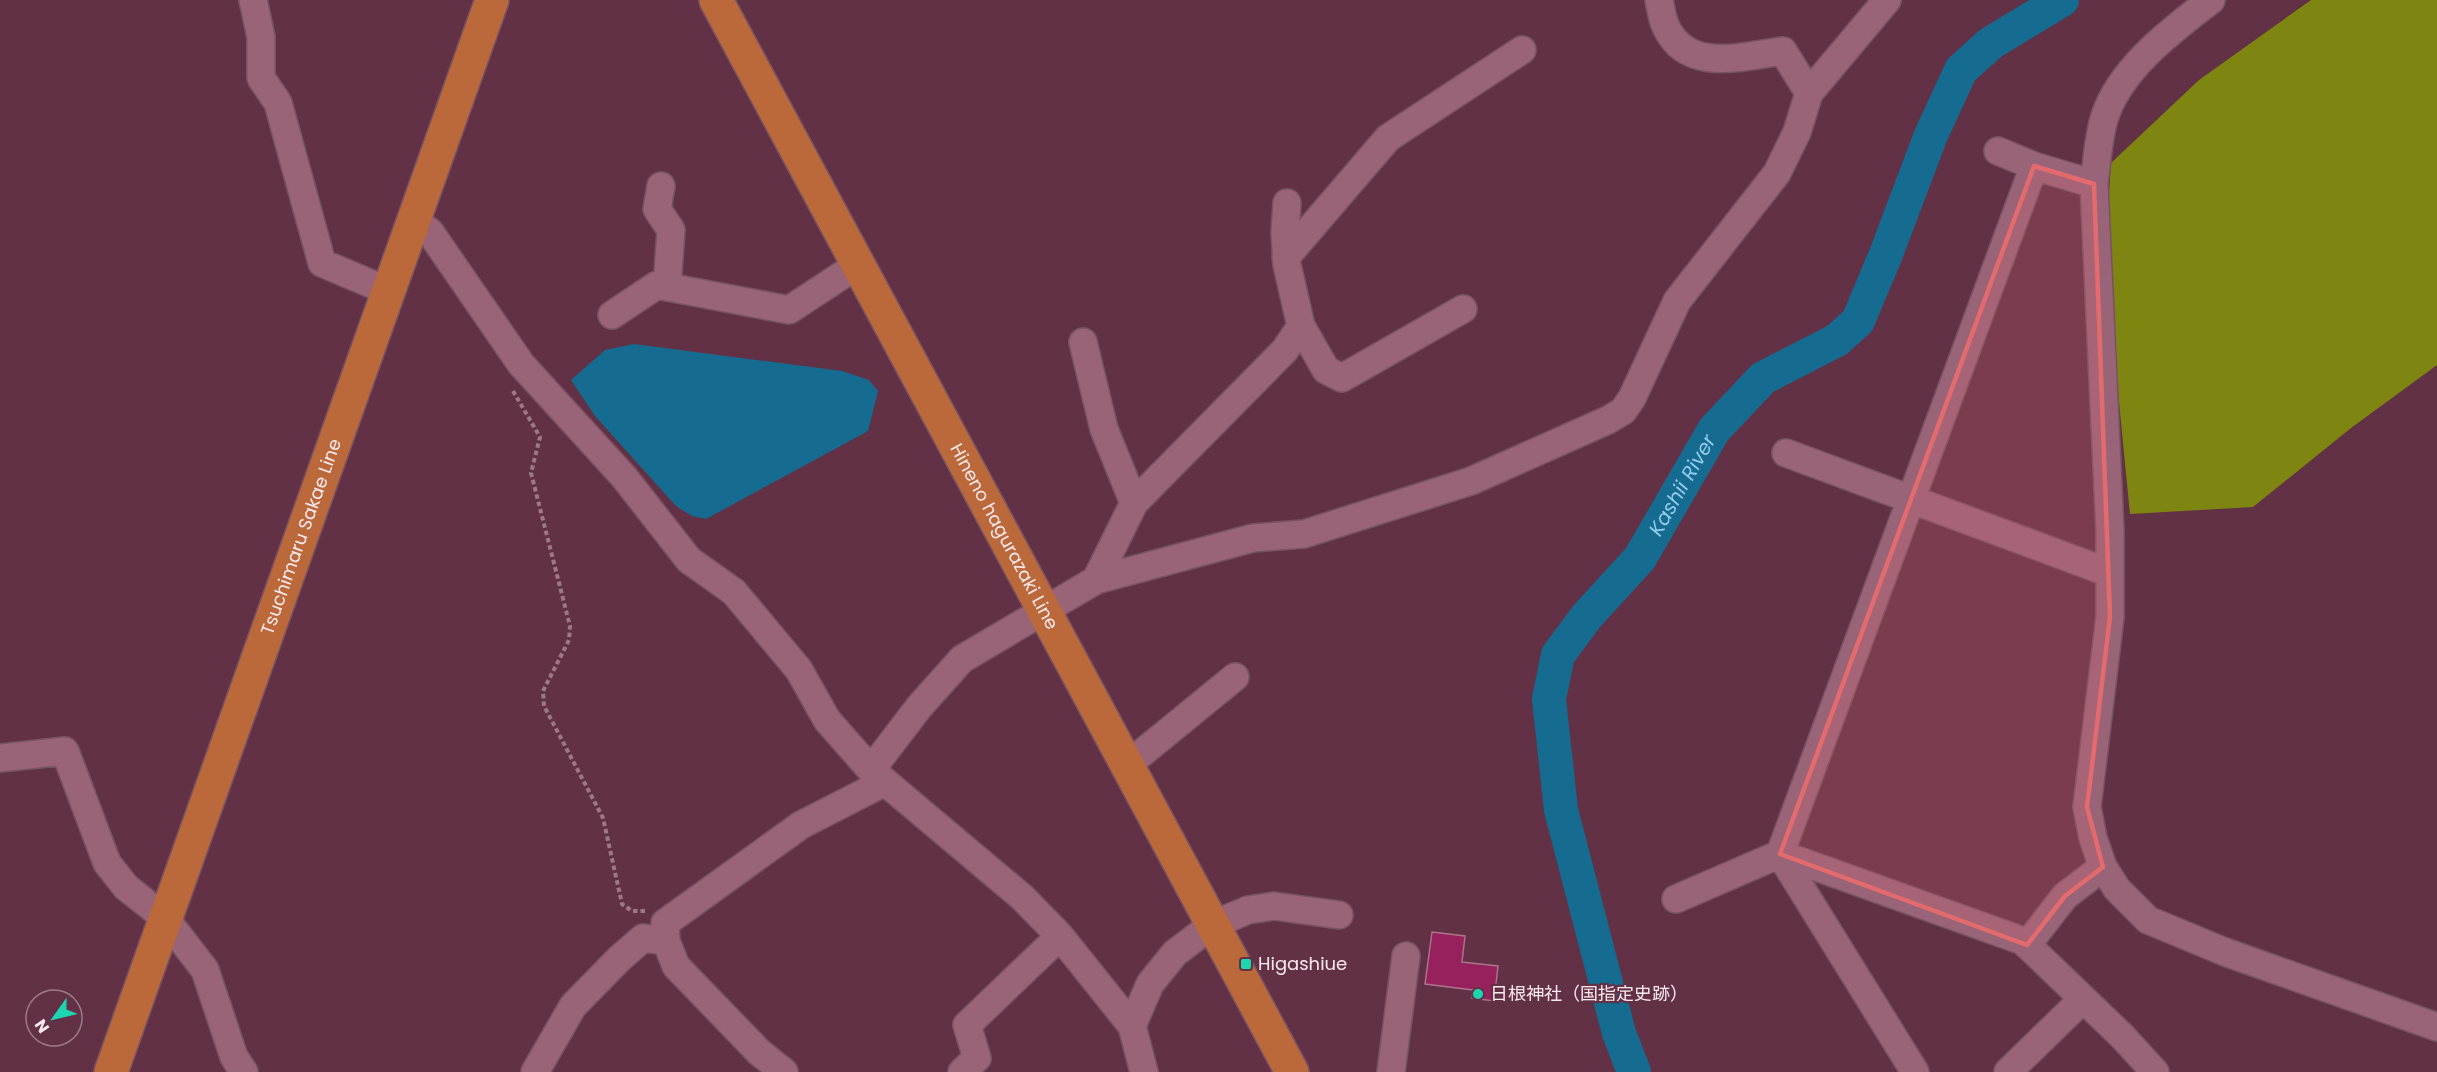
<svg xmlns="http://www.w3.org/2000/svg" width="2437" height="1072" viewBox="0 0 2437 1072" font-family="Poppins,'Noto Sans JP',sans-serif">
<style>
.forest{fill:#7e8611}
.water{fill:#166b91}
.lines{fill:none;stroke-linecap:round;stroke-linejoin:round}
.river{stroke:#166b91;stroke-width:34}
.building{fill:#96215d;stroke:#aa7389;stroke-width:1.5}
.minor-casing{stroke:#785263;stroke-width:30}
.major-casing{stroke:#785263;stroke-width:36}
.path{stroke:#9e7887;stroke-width:4;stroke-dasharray:4.5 3;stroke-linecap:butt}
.minor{stroke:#996378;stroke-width:27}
.major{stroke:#bb693a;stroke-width:33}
.marked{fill:#e36b6d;fill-opacity:0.2;stroke:#e36b6d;stroke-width:4.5;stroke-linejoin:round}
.poi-dot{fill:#1ed5b1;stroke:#623146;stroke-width:2}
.labels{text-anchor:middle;stroke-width:4.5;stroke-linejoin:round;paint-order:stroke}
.street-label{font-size:18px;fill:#fbe8ee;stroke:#623146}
.poi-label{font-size:18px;fill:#fbe8ee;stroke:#623146;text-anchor:start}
.water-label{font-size:20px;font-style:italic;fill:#91cced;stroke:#623146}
</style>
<rect width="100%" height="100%" fill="#623146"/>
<path class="forest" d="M2311,0H2437V365L2351,428L2253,507L2130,514L2113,341L2106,239L2111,163L2199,80Z"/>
<path class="water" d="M634,344L842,371L869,380L878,391L868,431L706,519L692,516L676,506L595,416L571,380L605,350Z"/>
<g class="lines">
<path class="river" id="s1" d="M1634,1072L1619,1033L1561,810L1549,699L1558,655L1587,616L1640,558L1714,430L1763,378L1837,340L1858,321L1886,254L1931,135L1961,70L1991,43L2062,0"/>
</g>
<path class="building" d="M1432,932L1465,936L1462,962L1498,966L1494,1001L1472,998L1473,990L1425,984Z"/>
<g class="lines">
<g class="minor-casing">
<path id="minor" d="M253,0L261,37V78L278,103L322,263L388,291
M1659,0C1661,9 1662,19 1666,27C1688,74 1743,56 1783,51L1809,93
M2211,0C2172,30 2119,69 2104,119C2098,140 2097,162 2094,184L2110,531V617L2087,807L2093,838L2103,867L2117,889L2148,920L2225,952L2437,1027
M1998,151L2034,166L2094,184
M661,186L657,209L671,230L667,287
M413,219L430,232L521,364L624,477L689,560L734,592L799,670L827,720L871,770L1023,898L1060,936L1132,1026
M1286,257L1388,138L1522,50
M612,315L657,285L789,310L859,264
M1301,326L1326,370L1342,378L1463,309
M1786,453L2110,573
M1134,503L1285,350L1301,326L1287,265L1285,232L1287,203
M1096,580L1253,538L1304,534L1471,481L1608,420L1623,411L1632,398L1677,301L1777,173L1797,132L1809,93L1887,0
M0,758L65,751L107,863L126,887L165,918L205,970L234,1057L244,1072
M1126,766L1235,677
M871,770L919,707L962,659L1096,580L1134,503L1104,429L1083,342
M1676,899L1780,854L2023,941L2123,1037L2155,1072
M666,941L665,923L801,825L885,782
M2027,945L2065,896L2103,867
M535,1072L573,1006L619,959L643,938L666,941L676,966L759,1052L784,1072
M962,1072L977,1058L967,1025L1060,936
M1144,1072L1132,1026L1150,984L1175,953L1212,925L1248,910L1274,906L1339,915
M1391,1072L1406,956
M1915,1072L1780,854L2034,166
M2008,1072L2083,999"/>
</g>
<g class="major-casing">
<g id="major">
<path id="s2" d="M716,0L1292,1072"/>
<path id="s3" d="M111,1072L492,0"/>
</g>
</g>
<path class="path" d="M513,391L540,437L531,473L570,626L569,640L543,691L544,706L603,818L622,904L632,911H647"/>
<use href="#minor" class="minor"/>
<use href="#major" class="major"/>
</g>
<path class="marked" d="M2034,166L2094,184L2110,617L2087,807L2103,867L2065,896L2027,945L1780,854Z"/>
<g class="poi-dot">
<rect x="1240" y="958" width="12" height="12" rx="3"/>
<circle cx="1478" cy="994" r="6"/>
</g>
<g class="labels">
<g class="street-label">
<text dy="6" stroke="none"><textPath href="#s3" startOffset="568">Tsuchimaru Sakae Line</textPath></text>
<text dy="6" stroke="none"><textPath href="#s2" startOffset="609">Hineno hagurazaki Line</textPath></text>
</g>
<g class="poi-label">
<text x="1258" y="970">Higashiue</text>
<text x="1490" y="1000">日根神社（国指定史跡）</text>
</g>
<g class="water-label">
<text dy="7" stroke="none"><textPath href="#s1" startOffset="640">Kashii River</textPath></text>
</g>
</g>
<g transform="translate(54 1018) rotate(236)"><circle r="28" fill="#623146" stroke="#9f7a89" stroke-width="1.5"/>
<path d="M0-4.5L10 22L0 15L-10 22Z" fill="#1ed5b1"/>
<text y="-9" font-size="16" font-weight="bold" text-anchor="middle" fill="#fbe8ee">N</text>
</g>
</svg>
